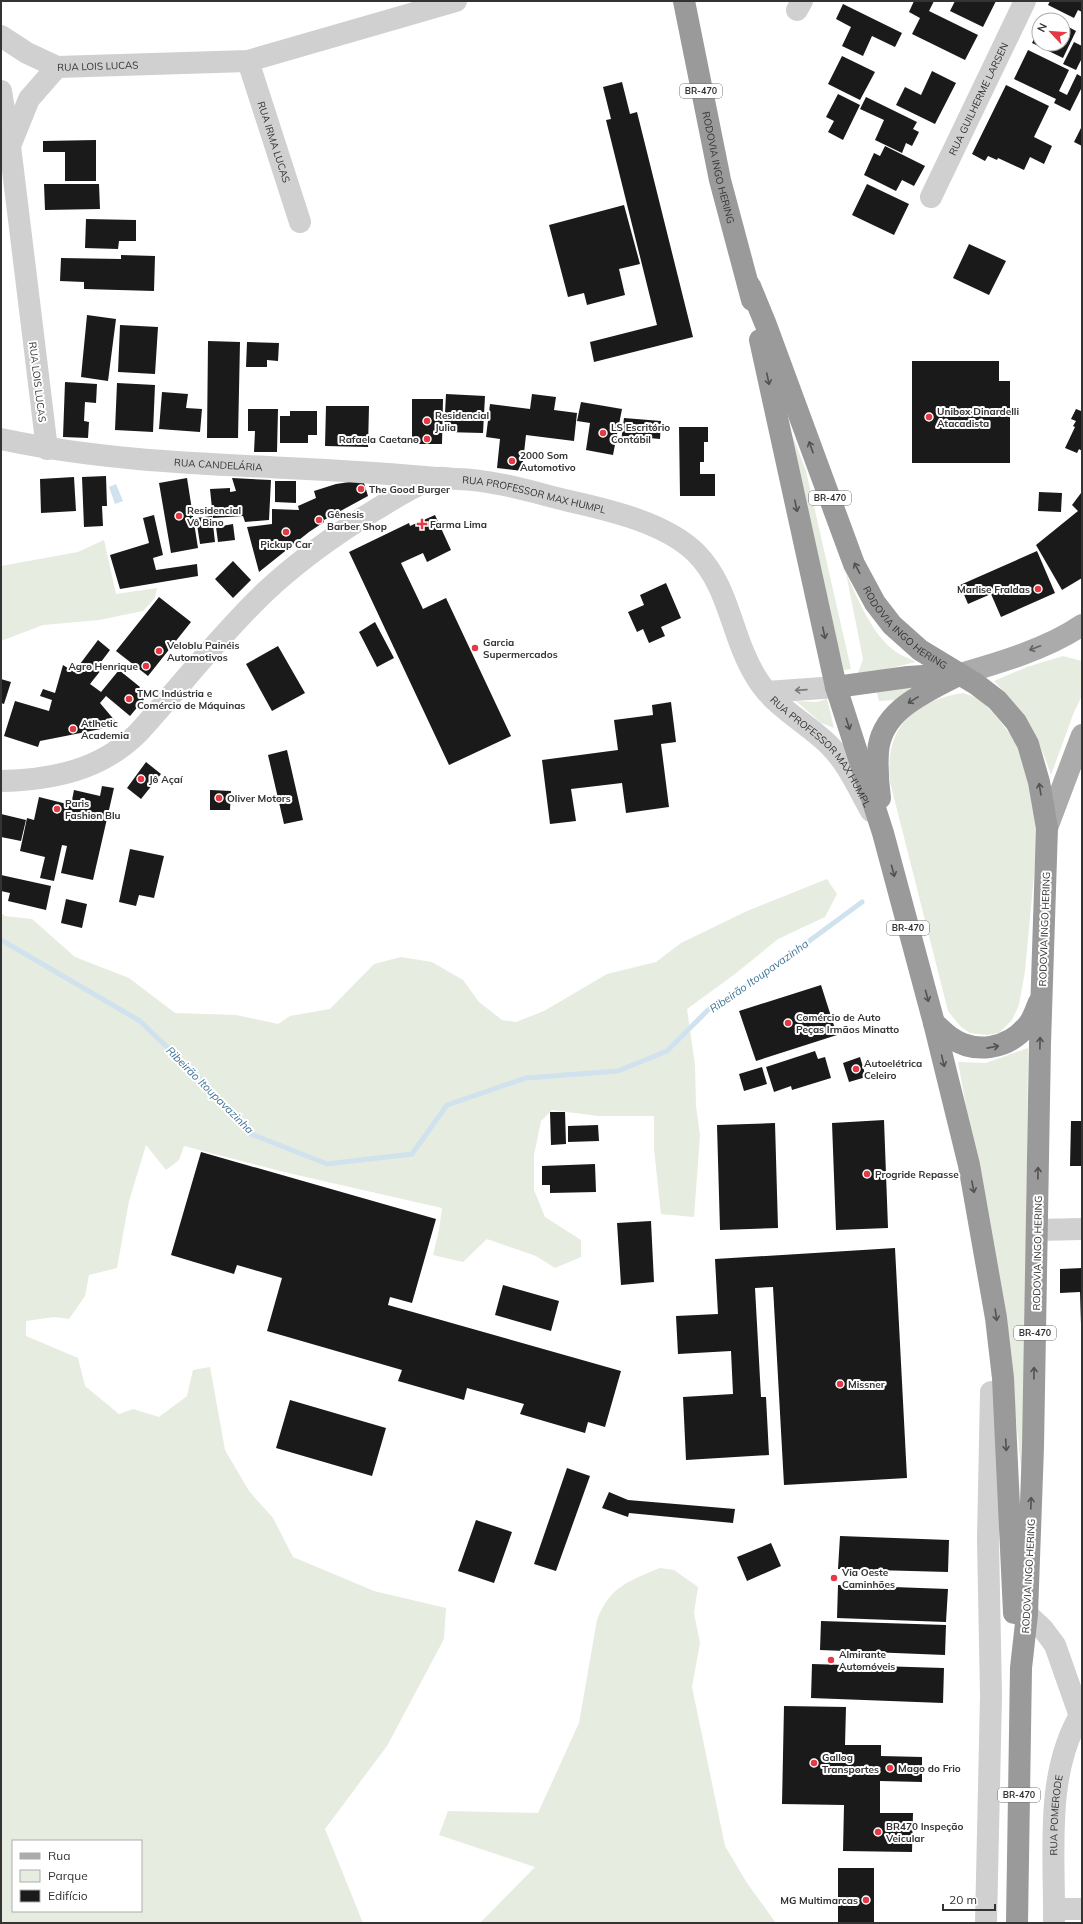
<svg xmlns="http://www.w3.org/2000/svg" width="1083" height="1924" viewBox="0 0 1083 1924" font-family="Mulish,sans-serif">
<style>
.green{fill:#e6ecdf;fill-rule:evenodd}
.water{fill:#cfe2ee}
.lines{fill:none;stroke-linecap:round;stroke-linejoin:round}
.stream{stroke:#cfe2ee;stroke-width:5}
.building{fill:#1a1a1a}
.minor{stroke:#d0d0d0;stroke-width:22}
.major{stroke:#ababab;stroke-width:22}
.highway{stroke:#9a9a9a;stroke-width:22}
.oneway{stroke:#525252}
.oneway2{stroke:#636363}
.oneway3{stroke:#7a7a7a}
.poi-dot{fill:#e63946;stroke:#fff;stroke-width:1.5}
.labels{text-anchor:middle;stroke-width:4;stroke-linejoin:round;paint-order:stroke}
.shield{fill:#fff;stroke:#707070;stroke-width:1}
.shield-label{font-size:9px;font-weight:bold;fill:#333}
.street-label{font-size:10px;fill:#333;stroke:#fff}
.poi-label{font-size:10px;font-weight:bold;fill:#333;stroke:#fff;text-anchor:start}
.water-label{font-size:11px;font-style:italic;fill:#3f7597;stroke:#fff}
</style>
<rect width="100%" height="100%" fill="#fff"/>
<path class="green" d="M788,424L806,471L851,669L844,670L784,426Z
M104,540L116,594L157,588L155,598L143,611L99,620L43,625L1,641V566L78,552Z
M846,573C858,599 872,635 896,652C902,656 909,658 916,662L857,676L863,659Z
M1063,656L1082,661V696L1074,712L1051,775C1036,731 1027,715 994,681L1027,667Z
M921,685L896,700L879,701L876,689Z
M963,693L980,699L995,715L1010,734L1025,761L1038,832L1025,971L1019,1005L1012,1020L999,1033L987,1035L970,1033L961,1027L948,1011L890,782C884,729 912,701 963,693Z
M827,699L834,728L821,723L796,701L817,702Z
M827,879L837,894L825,917L778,939L735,974L687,1009L695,1065L696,1106L700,1135L694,1217L661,1214L654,1149V1116H598L552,1110L541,1121L534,1155V1190L545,1217L581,1240V1257L555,1268L536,1256L487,1239L463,1262L433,1255L439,1230L442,1208L288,1173L184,1146L179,1160L166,1170L146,1145L129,1201L117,1268L89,1275L85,1296L69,1319L54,1317L26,1321V1336L78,1358L85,1386L119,1414L133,1409L159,1417L187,1396L193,1370L210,1367L225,1450L249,1491L273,1518L293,1557L374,1591L446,1608L444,1639L387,1746L325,1829L363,1923H1V913L5,916L32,919L75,957L129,978L175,1013L236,1015L278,1024L290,1016L330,1009L374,964L401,957L432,962L463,980L479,1002L502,1020L516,1022L544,1011L607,974L656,962L681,943L747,911ZM13,1841H141V1911H13Z
M1028,1048L1024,1498L1008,1338L958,1062L986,1063Z
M660,1568L674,1570L698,1587L694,1613L700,1643L692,1687L725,1846L747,1883L776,1923H480L535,1867L439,1835L448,1811L538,1813L579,1723L597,1620C610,1586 629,1581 660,1568Z"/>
<path class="water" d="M116,484L123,501L115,504L109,487Z"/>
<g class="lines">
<path class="stream" d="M1,940L140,1021L204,1083L251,1134L327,1164L412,1154L447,1105L526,1078L618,1071L667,1051L708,1010L759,978L862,902"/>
</g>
<path class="building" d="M914,1H934L929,11L978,35L965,60L912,34L920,18L909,12Z
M955,1H996L983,27L950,11Z
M1050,1H1082V12L1078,10L1074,18L1048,5Z
M843,4L902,33L895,47L872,36L863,56L842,46L851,27L836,19Z
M1045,16L1054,20H1043Z
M1063,24L1076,31L1063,58L1032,43L1039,29V44H1063Z
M1074,42L1082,46V58L1076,70L1063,64Z
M1028,50L1069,70L1059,91L1067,95L1077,74L1082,77V87L1070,111L1054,103L1056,99L1014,79Z
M842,56L875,72L860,100L828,84Z
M932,71L956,83L935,124L896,105L905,87L921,95Z
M622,82L630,114L637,112L693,337L594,362L590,342L657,325L606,120L611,119L603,87Z
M1006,85L1049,106L1034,137L1052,146L1044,164L1030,157L1024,170L998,158L997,160L988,156L985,161L972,154Z
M838,94L860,105L843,140L828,132L834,121L826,117Z
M866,97L917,122L913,129L919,132L912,146L906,143L902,153L875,140L884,120L860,109Z
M1082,126V146L1074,142Z
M96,140V181H65V152H43V141Z
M885,146L925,166L914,186L902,180L896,191L864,175L874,153L880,156Z
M44,184H99L100,209L45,210Z
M867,184L909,204L894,235L852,215Z
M624,205L640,264L619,269L625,295L587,305L584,293L568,297L549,225Z
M86,219L136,220V241H119L118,249L85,248Z
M969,244L1006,261L989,295L953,278Z
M121,255L155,256L154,291L84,289V282L60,281L61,258L121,259Z
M87,315L116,319L108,381L81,377Z
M120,325L158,327L155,374L118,372Z
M208,341L240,342L238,438H207Z
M247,342L279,343L278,361L267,360V367H246Z
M912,361H999V381H1010V463H912Z
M65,382L97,384L96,403L85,402L84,421L89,422L88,438L63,437Z
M117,383L155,385L153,432L115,430Z
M162,392L188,394L186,408L202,409L200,432L159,429Z
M446,394L485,396L483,433L444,432Z
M532,394L556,397L554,410L577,413L574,441L526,435L522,471L497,468L500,439L486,437L490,404L530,409Z
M412,399H443L442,444H412Z
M581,402L622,409L613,455L586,450L590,423L577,421Z
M326,406H369L368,447L325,446Z
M248,409H278L277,452H254L255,431H248Z
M1076,409L1081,411L1082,409V451L1079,449L1077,453L1065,448L1075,427L1073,426L1076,421L1071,419Z
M290,411H317V435H308V443H280V416H290Z
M624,418L661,421L660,439L649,438V445L621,442Z
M679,427H708V442H704V462H700V474H715V496H680Z
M106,476L107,506H102L103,526L84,527L82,477Z
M74,477L76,511L41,513L40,479Z
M187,478L198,548L171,553L159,483Z
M232,478L271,480L269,520L245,522L243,516L213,518L210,489L230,488V492L236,491Z
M363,480L368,496L324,520V522L309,532L259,572L247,527L272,524V509L299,510L298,506L316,498L314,491L336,484Z
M275,481H296V503L275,502Z
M1039,492L1062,493L1061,512L1038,511Z
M1081,493L1082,578L1062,590L1036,545L1078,511L1072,505Z
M154,515L163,555L153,558L156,570L197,564L198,576L120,589L110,555L149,543L143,518Z
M435,515L451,550L427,562L423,553L401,563L423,609L446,598L511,736L449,765L349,552L409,523L410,526Z
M212,516L215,542L200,544L196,518Z
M233,524L235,540L218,542L216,527Z
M1037,551L1055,593L1001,617L991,594L968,604L960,585Z
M233,561L251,580L233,598L215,579Z
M666,583L681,618L661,627L665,636L649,643L643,629L637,632L628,612L644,605L640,595Z
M159,597L191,622L148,676L116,651Z
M375,622L394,658L377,667L359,632Z
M98,640L110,650L101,662L105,665L90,684L101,692L119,670L140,687L137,691L145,698L130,716L106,696L100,703L116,722L101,729L40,741L38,747L4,736L15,701L49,711L52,700L40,696L43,689L55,693L63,665L74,672Z
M278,646L305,693L272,711L246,664Z
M1,679L11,682L4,704L1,703Z
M671,702L676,742L661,744L669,807L626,813L622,783L571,789L576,821L550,824L542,760L618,750L614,720L653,715L652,705Z
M287,750L303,820L284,824L268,755Z
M146,762L161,774L141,799L127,788Z
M102,786L114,788L93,880L61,873L67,846L62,845L54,881L40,878L45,857L20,851L27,818L34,820L39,797L71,805L74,790L100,796Z
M210,790L231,791L230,810H210Z
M1,814L26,820L21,841L1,837Z
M130,849L164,856L154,898L139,895L136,906L119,902Z
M1,875L51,886L46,910L8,901L10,893L1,891Z
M66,899L87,904L82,928L61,923Z
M821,985L837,1035L756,1061L739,1011Z
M815,1051L818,1059L825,1057L831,1078L792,1090L791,1086L774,1092L766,1067Z
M860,1057L866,1077L849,1082L843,1063Z
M762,1067L767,1084L744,1091L739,1074Z
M550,1112H565L566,1144L551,1145Z
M884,1120L888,1228L836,1230L832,1123Z
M1071,1121H1082V1166H1070Z
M775,1123L778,1228L720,1230L717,1125Z
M598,1125L599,1141L568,1142V1126Z
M201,1152L436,1219L412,1303L390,1297L388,1305L621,1371L605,1427L588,1422L585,1433L520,1414L524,1404L467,1388L464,1400L398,1381L402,1370L267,1331L282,1278L237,1265L234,1274L171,1255Z
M595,1164L596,1192L550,1193V1185H542V1166Z
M651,1221L654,1282L621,1285L617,1223Z
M895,1248L907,1478L784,1485L773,1287L755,1288L761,1397H766L769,1455L686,1460L683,1397L733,1394L731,1351L678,1354L676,1316L718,1314L715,1259Z
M1082,1268V1324H1081L1080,1292L1060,1293V1269Z
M503,1285L559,1301L551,1331L495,1315Z
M290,1400L386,1428L372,1476L276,1448Z
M567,1468L590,1476L556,1571L534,1564Z
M609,1492L628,1500L735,1509L733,1523L629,1513L628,1517L602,1508Z
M476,1520L512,1532L494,1583L458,1571Z
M840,1536L949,1540L948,1572L838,1569Z
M771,1543L781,1566L747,1581L737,1557Z
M838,1585L948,1589L946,1622L837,1618Z
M821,1621L946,1625L945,1655L820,1650Z
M812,1664L944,1668L943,1703L811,1698Z
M784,1706L846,1707L845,1745H881V1756L922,1757V1782L880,1781V1813H913L912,1852L843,1851L844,1805L782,1804Z
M838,1868H874V1923H838Z"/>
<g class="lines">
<g class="minor">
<path d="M797,10L802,1"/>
<path id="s1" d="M1,36L27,53L57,67L248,61L456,1"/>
<path id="s2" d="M248,61L300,222"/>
<path d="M1,91L10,146"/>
<path id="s3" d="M931,197L1025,1"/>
<path id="s4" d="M1,439C144,470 291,463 436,478"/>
<path d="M47,449L10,146L29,99L57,67"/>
<path d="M767,692L836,687"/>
<path id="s5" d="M1,781C52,780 101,770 138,733C180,687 219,636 264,593C298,561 336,534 375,510C390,501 421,481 437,478C443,477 451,479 457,479C495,480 532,492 569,501C609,510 666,523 696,553C730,587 731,637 756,677C773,706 805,722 828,744C847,762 858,788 871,811"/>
<path d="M1037,1230L1082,1229"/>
<path d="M1027,1614L1043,1629L1055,1645L1080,1716"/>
<path d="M1054,1909H1082"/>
<path d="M986,1923L991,1696L988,1539L991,1392"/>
<path id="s6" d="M1054,1923C1055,1855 1044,1773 1082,1712"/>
</g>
<path class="major" d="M960,674C999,663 1049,648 1082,625
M1047,828L1082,735"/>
<g class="highway">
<path id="s7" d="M684,1L720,180L752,300"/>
<path id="s8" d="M750,286L766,325L854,564L875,603L892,625L920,650L976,684L997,700L1016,722L1028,744L1039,782L1047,828L1040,1043L1033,1447L1027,1614L1021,1668L1017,1923"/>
<path d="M760,340L836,687L883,833L934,1023L969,1165L996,1318L1003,1378L1014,1613"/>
<path d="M836,687L908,677L954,674"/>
<path d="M880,798C878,783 877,767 878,752C881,709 927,692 960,674"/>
<path d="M934,1023C939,1027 944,1033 950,1037C975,1055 1008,1049 1027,1026C1033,1020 1036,1009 1039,1002"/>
</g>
</g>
<defs><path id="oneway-shaft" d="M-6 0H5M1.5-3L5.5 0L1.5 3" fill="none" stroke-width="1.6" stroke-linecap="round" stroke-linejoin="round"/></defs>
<g class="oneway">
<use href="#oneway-shaft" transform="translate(768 379) rotate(78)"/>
<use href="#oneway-shaft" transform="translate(811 447) rotate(-110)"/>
<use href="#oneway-shaft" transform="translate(796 506) rotate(78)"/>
<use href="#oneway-shaft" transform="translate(857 568) rotate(-117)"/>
<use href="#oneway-shaft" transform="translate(824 633) rotate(78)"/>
<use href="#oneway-shaft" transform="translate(913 700) rotate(148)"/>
<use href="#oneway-shaft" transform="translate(848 724) rotate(72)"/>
<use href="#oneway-shaft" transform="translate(1040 789) rotate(-99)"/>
<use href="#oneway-shaft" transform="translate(893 871) rotate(75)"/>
<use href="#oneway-shaft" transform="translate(927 996) rotate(75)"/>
<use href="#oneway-shaft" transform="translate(1040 1043) rotate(-89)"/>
<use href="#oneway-shaft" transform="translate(993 1047) rotate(-11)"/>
<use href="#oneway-shaft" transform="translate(943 1061) rotate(76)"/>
<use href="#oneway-shaft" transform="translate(1038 1173) rotate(-89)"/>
<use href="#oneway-shaft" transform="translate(973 1187) rotate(79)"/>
<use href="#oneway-shaft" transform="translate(996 1315) rotate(82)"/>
<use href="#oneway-shaft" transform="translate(1034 1373) rotate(-89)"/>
<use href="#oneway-shaft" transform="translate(1006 1445) rotate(87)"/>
<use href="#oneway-shaft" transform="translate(1031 1503) rotate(-88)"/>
</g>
<use class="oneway2" href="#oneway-shaft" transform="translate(1035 648) rotate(159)"/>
<use class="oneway3" href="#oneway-shaft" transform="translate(801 690) rotate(176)"/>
<g class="poi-dot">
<circle cx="929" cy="417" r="4"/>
<circle cx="427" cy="421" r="4"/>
<circle cx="603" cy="433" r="4"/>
<circle cx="427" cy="439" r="4"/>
<circle cx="512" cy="461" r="4"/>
<circle cx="361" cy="489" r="4"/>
<circle cx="179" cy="516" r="4"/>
<circle cx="319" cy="520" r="4"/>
<path d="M420 518h4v4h4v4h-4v4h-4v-4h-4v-4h4z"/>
<circle cx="286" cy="532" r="4"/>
<circle cx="1038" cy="589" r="4"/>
<circle cx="475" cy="648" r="4"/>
<circle cx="159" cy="651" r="4"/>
<circle cx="146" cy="666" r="4"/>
<circle cx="129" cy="699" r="4"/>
<circle cx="73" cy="729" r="4"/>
<circle cx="141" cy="779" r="4"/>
<circle cx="219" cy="798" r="4"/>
<circle cx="57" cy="809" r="4"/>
<circle cx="788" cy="1023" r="4"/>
<circle cx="856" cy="1069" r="4"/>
<circle cx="867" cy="1174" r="4"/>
<circle cx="840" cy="1384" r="4"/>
<circle cx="834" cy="1578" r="4"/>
<circle cx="831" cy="1660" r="4"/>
<circle cx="814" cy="1763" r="4"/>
<circle cx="890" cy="1768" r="4"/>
<circle cx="878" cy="1832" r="4"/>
<circle cx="866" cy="1900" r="4"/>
</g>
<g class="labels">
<g class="shield">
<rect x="680" y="84" width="42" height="14" rx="3"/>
<rect x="809" y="491" width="42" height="14" rx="3"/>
<rect x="887" y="921" width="42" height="14" rx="3"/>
<rect x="1014" y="1326" width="42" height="14" rx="3"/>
<rect x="998" y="1788" width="42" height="14" rx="3"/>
</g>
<g class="shield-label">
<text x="701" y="94">BR-470</text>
<text x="830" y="501">BR-470</text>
<text x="908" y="931">BR-470</text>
<text x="1035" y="1336">BR-470</text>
<text x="1019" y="1798">BR-470</text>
</g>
<g class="street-label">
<text dy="4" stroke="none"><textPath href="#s1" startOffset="105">RUA LOIS LUCAS</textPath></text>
<text dy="4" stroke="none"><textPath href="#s3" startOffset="109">RUA GUILHERME LARSEN</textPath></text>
<text dy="4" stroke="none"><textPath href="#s2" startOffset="85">RUA IRMA LUCAS</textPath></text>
<text dy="4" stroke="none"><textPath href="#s7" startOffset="170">RODOVIA INGO HERING</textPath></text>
<text transform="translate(38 382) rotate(83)" y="4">RUA LOIS LUCAS</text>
<text dy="4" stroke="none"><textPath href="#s4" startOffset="219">RUA CANDELÁRIA</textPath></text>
<text dy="4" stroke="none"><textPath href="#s5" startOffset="645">RUA PROFESSOR MAX HUMPL</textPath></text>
<text dy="4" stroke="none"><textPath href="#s8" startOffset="380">RODOVIA INGO HERING</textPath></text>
<text dy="4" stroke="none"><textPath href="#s5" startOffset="1058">RUA PROFESSOR MAX HUMPL</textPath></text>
<text transform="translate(1044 929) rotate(-88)" y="4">RODOVIA INGO HERING</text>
<text transform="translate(1037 1253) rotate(-89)" y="4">RODOVIA INGO HERING</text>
<text transform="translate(1028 1576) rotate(-87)" y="4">RODOVIA INGO HERING</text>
<text dy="4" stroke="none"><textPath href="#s6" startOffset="108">RUA POMERODE</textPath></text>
</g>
<g class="poi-label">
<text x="937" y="415">Unibox Dinardelli<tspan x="937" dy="12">Atacadista</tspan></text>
<text x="435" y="419">Residencial<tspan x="435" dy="12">Julia</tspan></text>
<text x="611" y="431">LS Escritório<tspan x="611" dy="12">Contábil</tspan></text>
<text x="419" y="443" text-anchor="end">Rafaela Caetano</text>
<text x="520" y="459">2000 Som<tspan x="520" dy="12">Automotivo</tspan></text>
<text x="369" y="493">The Good Burger</text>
<text x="187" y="514">Residencial<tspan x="187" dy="12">Vô Bino</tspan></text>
<text x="327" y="518">Gênesis<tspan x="327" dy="12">Barber Shop</tspan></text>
<text x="430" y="528">Farma Lima</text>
<text x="286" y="548" text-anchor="middle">Pickup Car</text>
<text x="1030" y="593" text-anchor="end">Marlise Fraldas</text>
<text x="483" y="646">Garcia<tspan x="483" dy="12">Supermercados</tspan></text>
<text x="167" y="649">Veloblu Painéis<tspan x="167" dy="12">Automotivos</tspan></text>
<text x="138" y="670" text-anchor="end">Agro Henrique</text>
<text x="137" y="697">TMC Indústria e<tspan x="137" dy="12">Comércio de Máquinas</tspan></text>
<text x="81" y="727">Atlhetic<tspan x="81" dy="12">Academia</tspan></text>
<text x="149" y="783">Jô Açaí</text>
<text x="227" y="802">Oliver Motors</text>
<text x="65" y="807">Paris<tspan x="65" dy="12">Fashion Blu</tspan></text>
<text x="796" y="1021">Comércio de Auto<tspan x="796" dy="12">Peças Irmãos Minatto</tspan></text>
<text x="864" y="1067">Autoelétrica<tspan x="864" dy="12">Celeiro</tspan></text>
<text x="875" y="1178">Progride Repasse</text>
<text x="848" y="1388">Missner</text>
<text x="842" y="1576">Via Oeste<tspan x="842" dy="12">Caminhões</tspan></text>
<text x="839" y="1658">Almirante<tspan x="839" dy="12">Automóveis</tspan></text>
<text x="822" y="1761">Gallog<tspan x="822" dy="12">Transportes</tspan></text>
<text x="898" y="1772">Mago do Frio</text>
<text x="886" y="1830">BR470 Inspeção<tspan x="886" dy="12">Veicular</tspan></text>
<text x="858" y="1904" text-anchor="end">MG Multimarcas</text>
</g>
<g class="water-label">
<text transform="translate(759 976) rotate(-35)" y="4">Ribeirão Itoupavazinha</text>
<text transform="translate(210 1090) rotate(45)" y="4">Ribeirão Itoupavazinha</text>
</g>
</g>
<rect width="1083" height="1924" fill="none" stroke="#333333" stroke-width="4"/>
<rect x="12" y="1840" width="130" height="72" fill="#ffffff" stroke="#adadad"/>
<rect x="20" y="1853" width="20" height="6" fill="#ababab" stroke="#adadad"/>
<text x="48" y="1860" font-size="12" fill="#333333">Rua</text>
<rect x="20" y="1870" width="20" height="12" fill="#e6ecdf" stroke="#adadad"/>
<text x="48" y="1880" font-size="12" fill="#333333">Parque</text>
<rect x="20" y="1890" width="20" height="12" fill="#1a1a1a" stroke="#adadad"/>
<text x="48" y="1900" font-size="12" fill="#333333">Edifício</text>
<g transform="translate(1051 32) rotate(296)"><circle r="19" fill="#ffffff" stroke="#adadad"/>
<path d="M0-3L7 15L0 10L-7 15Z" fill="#e63946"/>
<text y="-6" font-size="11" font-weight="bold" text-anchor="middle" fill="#333333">N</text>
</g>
<path d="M943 1904v6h52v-6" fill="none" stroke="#333333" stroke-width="2"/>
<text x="949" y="1904" font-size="12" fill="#333333" stroke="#ffffff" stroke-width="3" paint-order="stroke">20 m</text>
</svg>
